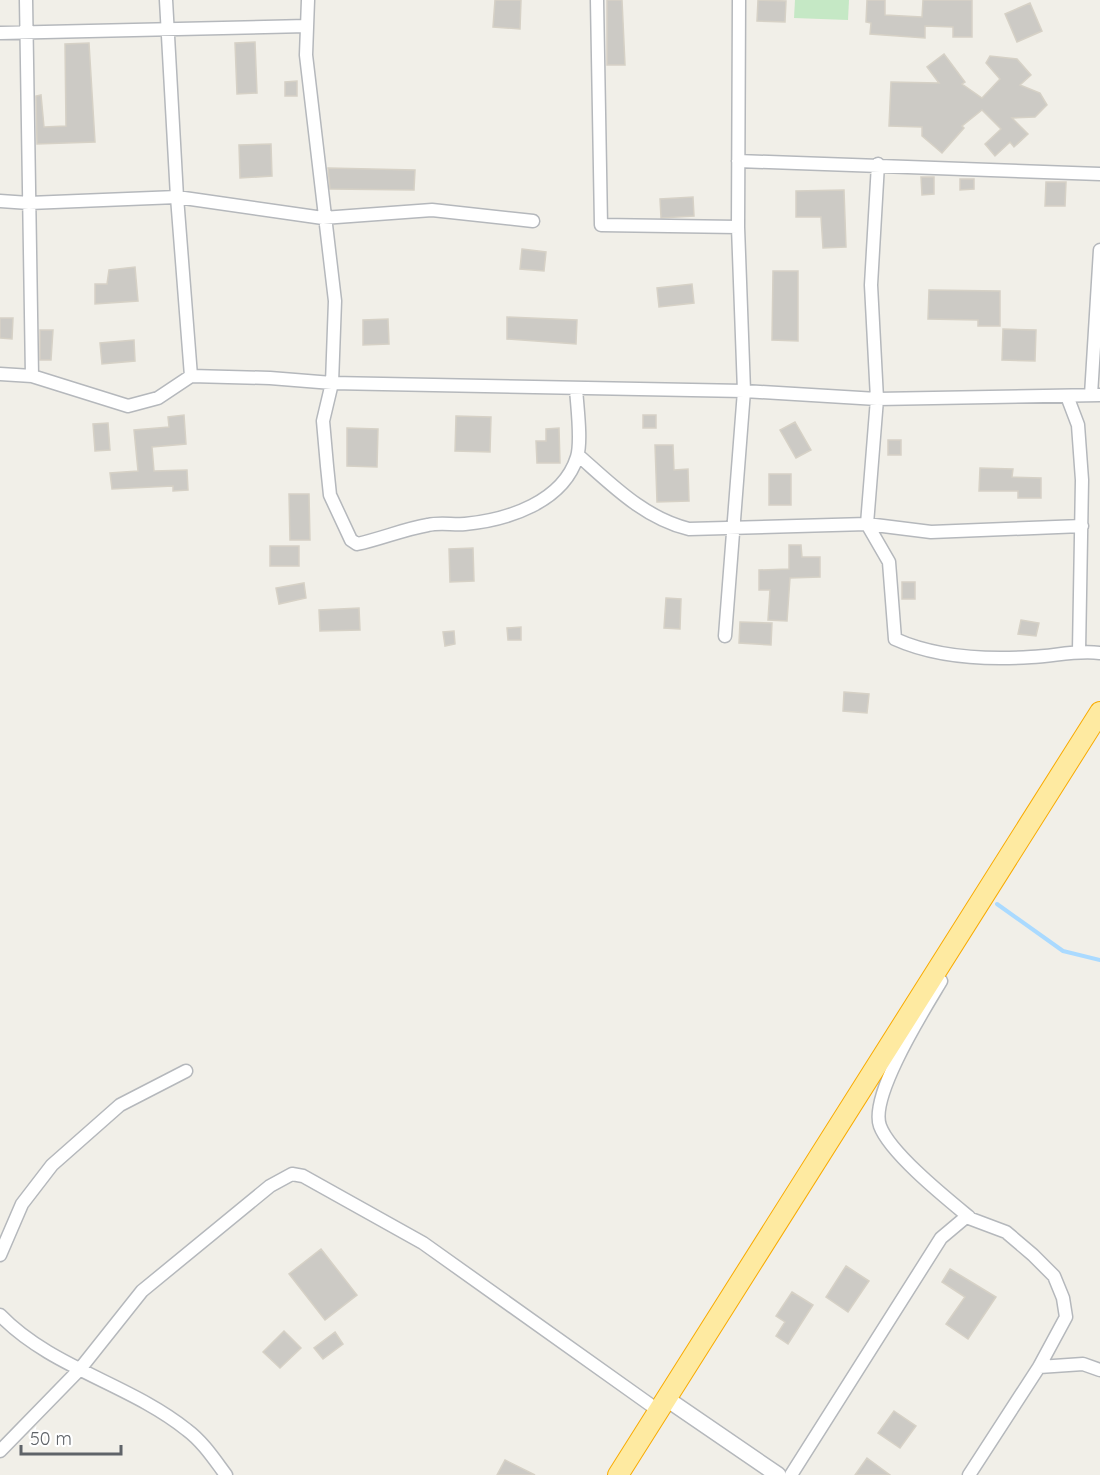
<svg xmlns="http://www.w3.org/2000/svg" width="1100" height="1475" viewBox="0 0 1100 1475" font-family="Quicksand,sans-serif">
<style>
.green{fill:#c5e8c5}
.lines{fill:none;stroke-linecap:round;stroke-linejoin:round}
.stream{stroke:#aadaff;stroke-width:4}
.building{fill:#cccac5;stroke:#d6d1c6;stroke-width:1.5}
.minor-casing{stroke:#b5b8bc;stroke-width:15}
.tertiary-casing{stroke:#b5b8bc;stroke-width:18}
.trunk-casing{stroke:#f9ab00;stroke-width:22}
.minor{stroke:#fff;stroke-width:12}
.tertiary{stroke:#fff;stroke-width:15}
.trunk{stroke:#feeaa1;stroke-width:20}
</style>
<rect width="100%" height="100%" fill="#f1efe8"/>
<path class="green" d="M795,0H849L848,20L794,18Z"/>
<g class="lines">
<path class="stream" d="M997,904L1063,951L1100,960"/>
</g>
<path class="building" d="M495,0H521L520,29L493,27Z
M607,0H622L625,65H607Z
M758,0L786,1L785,22L757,21Z
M867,0H885V15L922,17L923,0H972V37H953V27L925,26V38L870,34L871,23L866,22Z
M1030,3L1042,31L1017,42L1005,14Z
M255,42L257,93L237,94L235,43Z
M89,43L95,142L37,144L36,96L41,95L44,127L66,126L65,44Z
M944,54L965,82L962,84L982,98L1000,79L986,63L990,56L1017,59L1031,75L1020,85L1040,93L1047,105L1035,117L1012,118L1028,134L1014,147L1010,142L995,156L985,144L1001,129L982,110L962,126L964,128L942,153L922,136V127L889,126L891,82L939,83L927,67Z
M297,81V96H285V82Z
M271,144L272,176L240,178L239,145Z
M328,168L415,170L414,190L330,189Z
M921,177H934V194L922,195Z
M960,179H974V189L960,190Z
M1046,182H1066L1065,206H1045Z
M844,190L846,247L823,248L821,217H796V191Z
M693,197L694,216L661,218L660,199Z
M522,249L546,252L544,271L520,269Z
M135,267L138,301L95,304V284H107L109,270Z
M773,271H798V341L772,340Z
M692,284L694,303L659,307L657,288Z
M929,290L1000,291V326H978V320L928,319Z
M507,317L577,320L576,344L507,339Z
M0,318H13L12,339L0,338Z
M388,319L389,344L363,345V320Z
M1003,329L1036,330L1035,361L1002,360Z
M40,330H53L51,360H40Z
M134,340L135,361L102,364L100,343Z
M184,415L186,444L152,447L154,471L187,470L188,490L173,491V486L112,489L110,473L138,471L134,430L169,427L168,417Z
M643,415H656V428H643Z
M456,416L491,417L490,452L455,451Z
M795,422L811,450L796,458L780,430Z
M108,423L110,450L95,451L93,424Z
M347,428L378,429L377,467L347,466Z
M559,428L560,463H537L536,441H546V429Z
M888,440H901V455H888Z
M655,445H673L674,470L688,469L689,501L657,502Z
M980,468L1013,469L1012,477L1041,478V498H1018V491H979Z
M769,474H791V505H769Z
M289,494H309L310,540H290Z
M789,545H801L802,557H820V577L790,578L787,621L768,620L770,590H759V570L789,569Z
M270,546H299V566H270Z
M473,548L474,581L450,582L449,549Z
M902,582H915V599H902Z
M304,583L306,598L279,604L276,588Z
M666,598L681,599L680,629L664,628Z
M359,608L360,630L320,631L319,610Z
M1021,620L1039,623L1036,636L1018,634Z
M740,622L772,623L771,645L739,643Z
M521,627V640H508L507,628Z
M454,631L455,644L445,646L443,632Z
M844,692L869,694L867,713L843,711Z
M321,1249L357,1295L325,1320L289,1274Z
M846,1266L869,1281L848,1312L826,1297Z
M950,1269L996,1297L968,1339L946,1324L965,1297L942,1282Z
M792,1292L813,1305L788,1344L776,1336L785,1322L776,1316Z
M284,1331L301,1348L280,1368L263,1352Z
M335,1332L343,1344L323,1359L314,1348Z
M894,1411L916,1426L900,1448L878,1433Z
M867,1458L890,1475H855Z
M505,1460L535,1475H497Z"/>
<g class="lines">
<g class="minor-casing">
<path id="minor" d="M26,0L32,376
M166,0L177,197L191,376
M308,0L306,55L335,301L332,383L323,421L327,466L330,495L351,540L357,544C381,539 404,529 428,525C440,522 453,525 465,524C508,520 563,502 577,457C582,441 577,406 576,388
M597,0L601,225L738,227
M0,33L307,26
M738,161L1100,174
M878,164L871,285L877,399L867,524L889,562L895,639C937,658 985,660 1031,657C1055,656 1076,650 1100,653
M0,201L29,203L177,197L323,218L432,210L533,221
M0,374L32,376L128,406L158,398L191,376L270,378L332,383L744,391L877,399L1100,395
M1091,395L1100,250
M1067,396L1078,425L1082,480L1079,651
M578,455C612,485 644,518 689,529L867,524L931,532L1082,526
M725,636L744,391L738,227L739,0
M941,981C925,1008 869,1096 880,1126C890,1153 946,1198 969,1217
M0,1255L22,1204L52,1165L120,1105L186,1071
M0,1315C51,1368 130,1384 187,1430C203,1442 214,1459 226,1475
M1039,1367L1083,1364L1100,1370
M0,1451L80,1369L142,1291L270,1186L292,1174L303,1176L423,1243L659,1411
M791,1475L941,1238L966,1217L1006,1232L1033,1255L1054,1276L1063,1298L1066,1317L1039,1367L969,1475"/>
</g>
<g class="tertiary-casing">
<path id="tertiary" d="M667,1399L778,1475"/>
</g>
<g class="trunk-casing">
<path id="trunk" d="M618,1475L1100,712"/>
</g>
<use href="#minor" class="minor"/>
<use href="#tertiary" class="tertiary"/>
<use href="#trunk" class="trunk"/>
</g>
<path d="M21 1445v9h100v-9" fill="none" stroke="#5f6368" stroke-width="3"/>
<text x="30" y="1445" font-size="18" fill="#5f6368" stroke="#ffffff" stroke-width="4.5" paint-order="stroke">50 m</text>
</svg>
